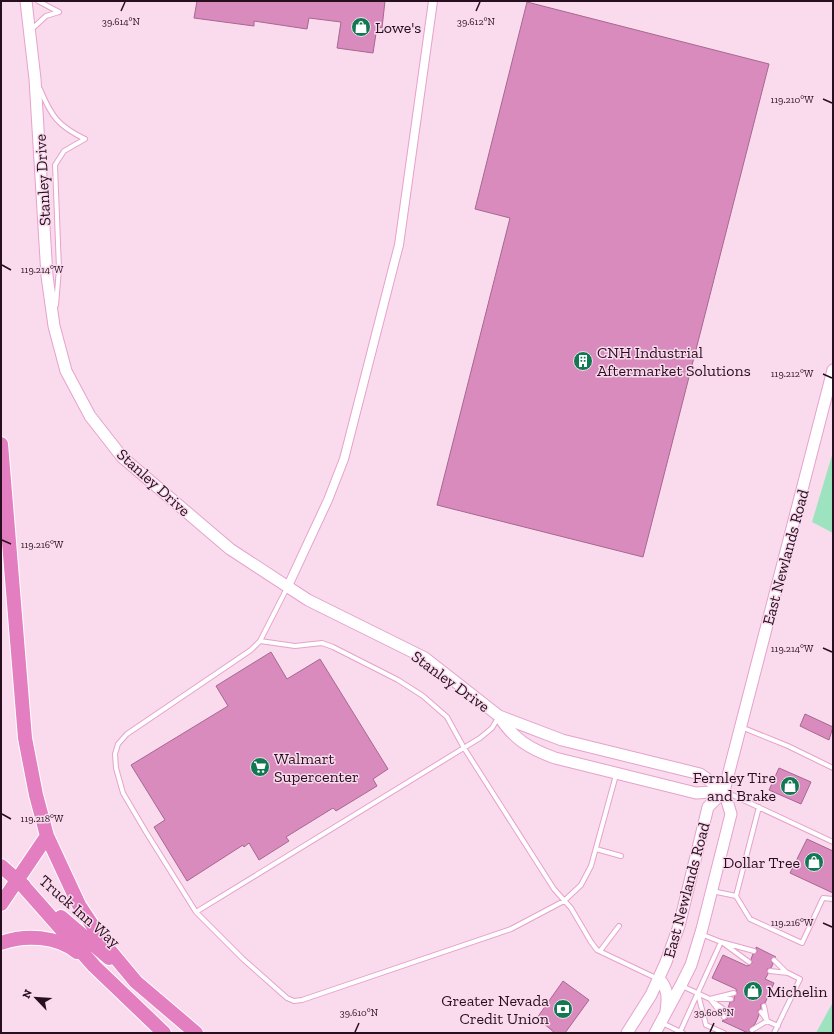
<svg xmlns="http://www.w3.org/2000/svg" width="834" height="1034" viewBox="0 0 834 1034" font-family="'Zilla Slab',serif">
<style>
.green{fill:#9ee3bf}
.building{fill:#d98bbd;stroke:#a76790}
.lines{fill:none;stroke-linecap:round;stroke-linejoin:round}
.lane-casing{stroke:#e7a1cd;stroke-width:6}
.street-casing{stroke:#e7a1cd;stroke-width:10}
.secondary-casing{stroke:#e7a1cd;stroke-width:13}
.highway-casing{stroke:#fff;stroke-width:16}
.lane{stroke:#fff;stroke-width:4}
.street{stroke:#fff;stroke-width:8}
.secondary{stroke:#fff;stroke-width:11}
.highway{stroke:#e37ec0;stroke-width:14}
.ticks{fill:none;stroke:#280f1f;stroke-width:1.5}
.labels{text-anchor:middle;stroke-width:3;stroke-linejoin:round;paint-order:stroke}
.poi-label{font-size:16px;fill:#280f1f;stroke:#f9dbed;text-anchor:start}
.street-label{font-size:16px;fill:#280f1f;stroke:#f9dbed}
.ticks-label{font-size:10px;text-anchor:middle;fill:#280f1f;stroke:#f9dbed;stroke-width:3;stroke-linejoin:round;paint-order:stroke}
</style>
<rect width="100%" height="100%" fill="#f9dbed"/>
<path class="green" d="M833,452V533L812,522Z
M833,1002V1033H816Z"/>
<path class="building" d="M197,1H385L382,28L377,27L373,53L337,48L341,22L309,18L307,29L254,21V26L194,18Z
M527,2L769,64L643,557L437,505L510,218L475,209Z
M271,652L287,679L320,659L388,769L373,779L377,786L336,811L333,808L286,837L289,841L259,860L249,843L244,847L243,845L187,881L154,827L165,820L131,765L228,706L216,686Z
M805,714L833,727L829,740L800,726Z
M779,768L811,782L801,804L769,790Z
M807,839L833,851V893L790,873Z
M756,947L776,957L771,959L773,964L771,968L767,969L768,974L765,979L774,983L765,1003L761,1004V1009L758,1010L759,1015L755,1024L749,1029L750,1033H748L722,1021L727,1019L726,1014L729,1011L728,1008L730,1002L734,1001V997L737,993L736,989L712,978L723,955L747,966L750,965L752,963L751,959L753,954L757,952Z
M563,981L589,1000L565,1033H555L537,1018Z"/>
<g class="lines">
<g class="lane-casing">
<path id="lane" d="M38,1L59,12
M32,29L46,16L59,12
M40,89C51,116 58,126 85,139
M56,305L59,269L55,165L64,151L85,139
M287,588L260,641L251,650L127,734L118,744L115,754L116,768L123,793L146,832L196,912L243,959L287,998L294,1001L302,1000L511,929L564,901L581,885L591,866L616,775
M260,641L295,646L322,643L333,647L398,680L423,696L447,717L464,748L554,889L571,908L591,942L597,950L658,979
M741,727L788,746L833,768
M726,792L833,842
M596,849L621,856
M712,891L736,896L750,919L802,943L823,898L833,899
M736,896L759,807
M196,912L480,738L492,728L498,718
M701,934L721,942L754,951
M723,943L749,962
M600,951L619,926
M774,960L787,973
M770,971L788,973L800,979L774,1033
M682,986L710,999L724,1017
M698,994L706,1025L724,1033
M710,999L734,993
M716,999H731
M715,1003L726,1011
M764,1006L767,1021
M761,1012L766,1019
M662,1023L683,1033
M752,1030L767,1021L778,1026
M680,1032L721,942"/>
</g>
<g class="street-casing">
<path id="street" d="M287,588L328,500L344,459L394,264L399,245L433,1"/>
</g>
<g class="secondary-casing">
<path id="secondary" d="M26,1L35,79L47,276L54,326L66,371L90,416L122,457L230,549L308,600L425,658L499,716L562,740L700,774L724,791
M499,716C513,739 530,749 555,758L696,793L724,791
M659,979C668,988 668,998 666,1011
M627,1033L651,995L666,962L679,926L708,807L724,791L833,370
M655,1033L682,983L691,965L702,929L731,814L724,791"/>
</g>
<g class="highway-casing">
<path id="highway" d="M1,444L25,738L36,795L47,836L79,905L106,946L136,982L196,1033
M1,866L24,886
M18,880L94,966L164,1033
M1,904L47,836
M61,917L109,958
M1,943C25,934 57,936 77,952"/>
</g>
<use href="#lane" class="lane"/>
<use href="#street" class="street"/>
<use href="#secondary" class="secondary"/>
<use href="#highway" class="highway"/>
</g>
<path class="ticks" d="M121,11L125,2M476,11L480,2M823,99L832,103M2,265L11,270M823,374L832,378M2,540L11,544M823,648L832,652M2,814L11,819M823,923L832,927M355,1032L359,1023M710,1032L714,1023"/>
<defs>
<g id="shop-disc" transform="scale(1)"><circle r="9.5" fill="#107952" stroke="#f9dbed"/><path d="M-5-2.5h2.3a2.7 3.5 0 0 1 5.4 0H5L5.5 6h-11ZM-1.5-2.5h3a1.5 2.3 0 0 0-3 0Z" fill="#fff"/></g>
<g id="building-disc" transform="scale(1)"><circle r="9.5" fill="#107952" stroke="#f9dbed"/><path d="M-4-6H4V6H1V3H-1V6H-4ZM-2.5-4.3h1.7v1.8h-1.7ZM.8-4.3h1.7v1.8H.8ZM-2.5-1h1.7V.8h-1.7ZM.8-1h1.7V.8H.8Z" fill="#fff"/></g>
<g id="supermarket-disc" transform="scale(1)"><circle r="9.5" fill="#107952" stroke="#f9dbed"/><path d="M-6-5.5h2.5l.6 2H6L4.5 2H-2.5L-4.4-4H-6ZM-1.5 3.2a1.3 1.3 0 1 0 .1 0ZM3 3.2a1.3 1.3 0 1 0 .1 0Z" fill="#fff"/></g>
<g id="bank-disc" transform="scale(1)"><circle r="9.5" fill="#107952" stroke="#f9dbed"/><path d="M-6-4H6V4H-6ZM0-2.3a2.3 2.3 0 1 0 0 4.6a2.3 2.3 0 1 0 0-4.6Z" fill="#fff"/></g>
</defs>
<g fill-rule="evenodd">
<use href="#shop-disc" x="361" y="27"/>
<use href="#building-disc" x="583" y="361"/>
<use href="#supermarket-disc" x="260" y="767"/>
<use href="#shop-disc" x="790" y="786"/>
<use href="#shop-disc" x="814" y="862"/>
<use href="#shop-disc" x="753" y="991"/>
<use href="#bank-disc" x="563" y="1009"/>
</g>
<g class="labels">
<g class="poi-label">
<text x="375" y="33">Lowe's</text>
<text x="597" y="358">CNH Industrial<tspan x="597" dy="18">Aftermarket Solutions</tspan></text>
<text x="274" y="764">Walmart<tspan x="274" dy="18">Supercenter</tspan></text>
<text x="776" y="783" text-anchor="end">Fernley Tire<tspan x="776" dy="18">and Brake</tspan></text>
<text x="800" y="868" text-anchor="end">Dollar Tree</text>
<text x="767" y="997">Michelin</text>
<text x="549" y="1006" text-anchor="end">Greater Nevada<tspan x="549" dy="18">Credit Union</tspan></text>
</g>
<g class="street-label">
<text transform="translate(42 180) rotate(-93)" y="6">Stanley Drive</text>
<text transform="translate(154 482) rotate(42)" y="6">Stanley Drive</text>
<text transform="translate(785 557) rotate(-75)" y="6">East Newlands Road</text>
<text transform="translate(451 681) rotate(36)" y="6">Stanley Drive</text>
<text transform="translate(686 890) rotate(-75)" y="6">East Newlands Road</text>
<text transform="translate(80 911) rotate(41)" y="6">Truck Inn Way</text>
</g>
</g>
<g class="ticks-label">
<text x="121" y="25">39.614°N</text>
<text x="476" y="25">39.612°N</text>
<text x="792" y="103">119.210°W</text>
<text x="42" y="273">119.214°W</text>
<text x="792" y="377">119.212°W</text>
<text x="42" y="548">119.216°W</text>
<text x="792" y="652">119.214°W</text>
<text x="42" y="822">119.218°W</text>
<text x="792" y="926">119.216°W</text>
<text x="359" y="1016">39.610°N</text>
<text x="714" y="1016">39.608°N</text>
</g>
<rect width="834" height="1034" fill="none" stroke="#280f1f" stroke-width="4"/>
<g transform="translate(36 998) rotate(295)" stroke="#f9dbed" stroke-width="3" paint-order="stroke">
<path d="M0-3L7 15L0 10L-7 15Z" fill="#280f1f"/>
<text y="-6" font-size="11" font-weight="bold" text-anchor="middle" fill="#280f1f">N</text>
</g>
</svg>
